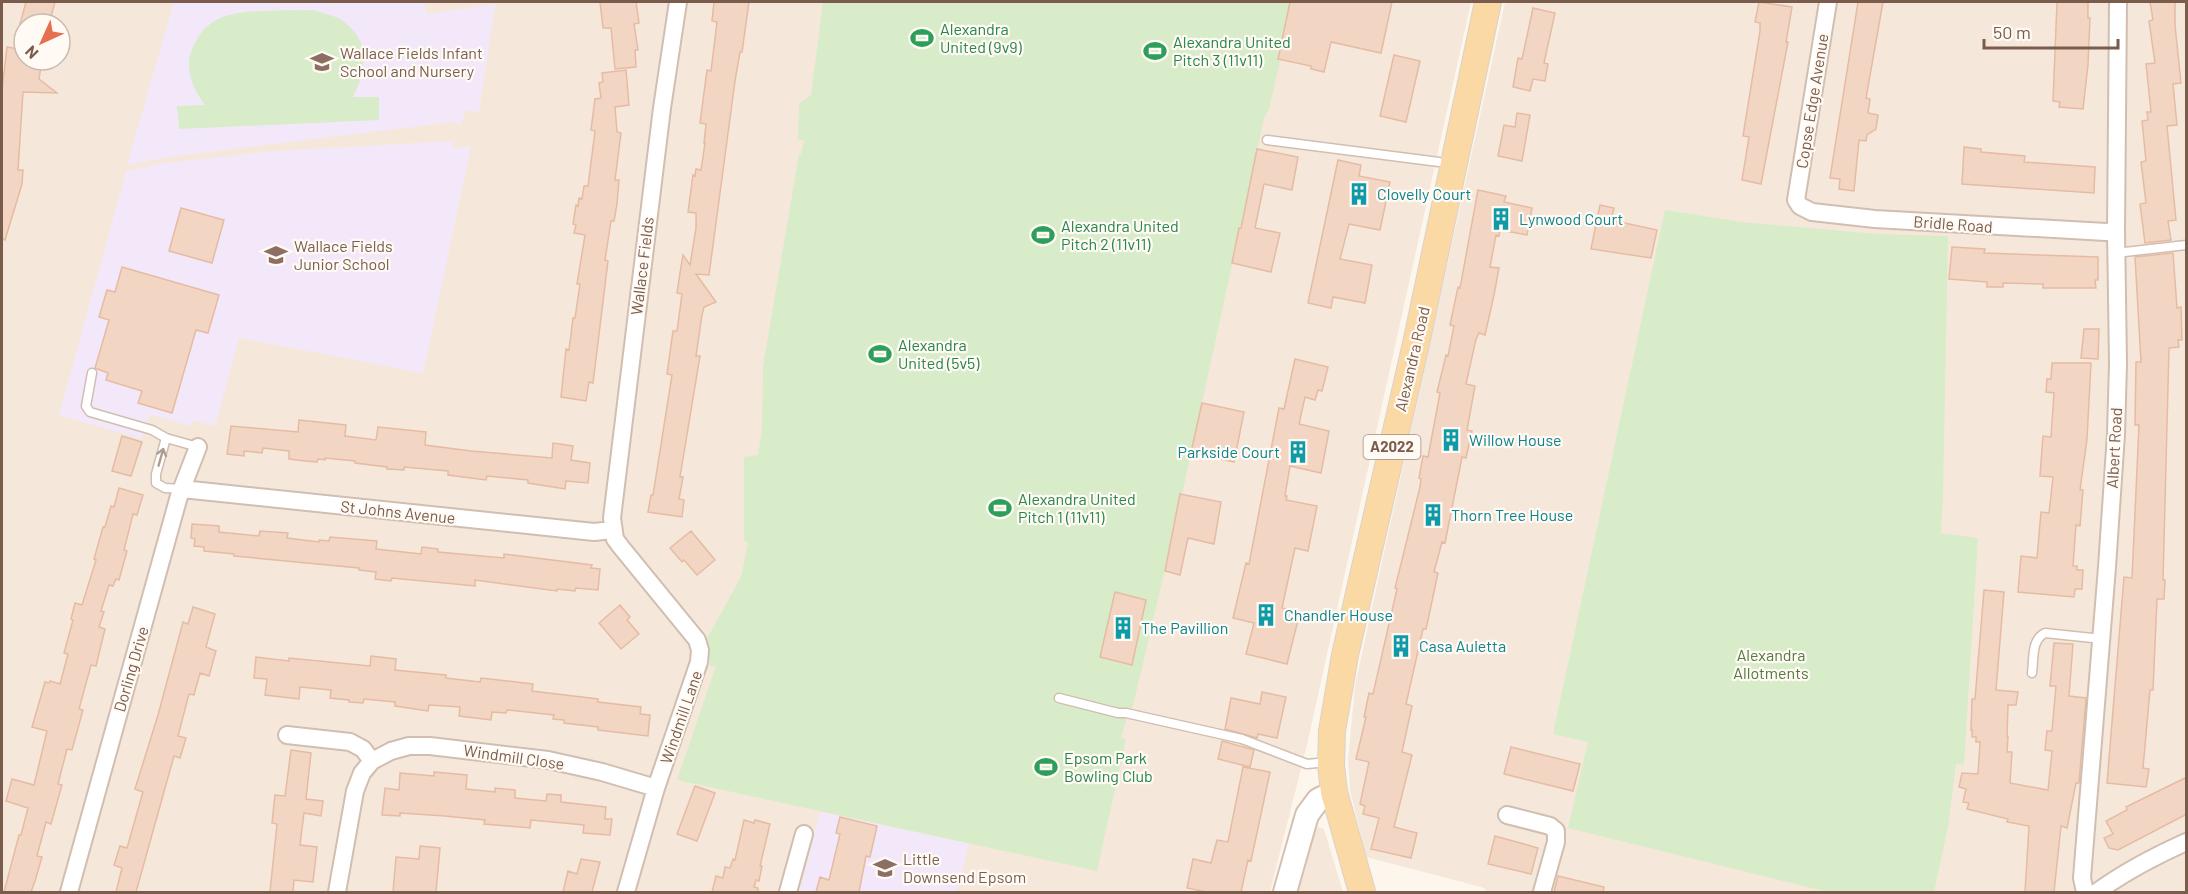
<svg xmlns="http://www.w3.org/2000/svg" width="2188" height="894" viewBox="0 0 2188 894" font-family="Barlow,sans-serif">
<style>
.residential{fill:#f5e8da;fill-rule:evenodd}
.education{fill:#f3e8fa}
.green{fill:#d8ecc9}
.building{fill:#f3d5c3;stroke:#e6bba3;stroke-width:1.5}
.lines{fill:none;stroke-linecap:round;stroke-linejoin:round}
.service-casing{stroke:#d1beb0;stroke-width:11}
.minor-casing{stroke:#d1beb0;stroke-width:20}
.secondary-casing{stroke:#d6c0b0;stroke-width:26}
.primary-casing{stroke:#dad1cd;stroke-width:28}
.service{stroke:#fff;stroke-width:8}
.minor{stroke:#fff;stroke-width:16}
.secondary{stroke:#fff;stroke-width:22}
.primary{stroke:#fbd9a5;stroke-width:26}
.oneway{stroke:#af9d94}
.labels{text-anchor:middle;stroke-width:4.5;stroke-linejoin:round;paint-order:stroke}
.shield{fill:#fffaf3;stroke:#a28b7f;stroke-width:1.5}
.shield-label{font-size:15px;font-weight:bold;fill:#7a5c4d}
.leisure-label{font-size:16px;fill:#27864d;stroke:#fffaf3;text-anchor:start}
.education-label{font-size:16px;fill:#785e54;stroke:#fffaf3;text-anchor:start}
.street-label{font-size:16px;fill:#7a5c4d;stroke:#fffaf3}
.culture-label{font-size:16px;fill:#0d838f;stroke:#fffaf3;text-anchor:start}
.park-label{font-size:16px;fill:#537a41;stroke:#fffaf3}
</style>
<rect width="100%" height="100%" fill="#fdf6ec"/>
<path class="residential" d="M2,2H1471L1307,745L1270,892H2ZM24,24H60V60H24Z
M1505,2H2186V892H1486L1485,889L1481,887L1366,857L1350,790L1348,760L1355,685Z
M1319,827L1324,829L1343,892H1297L1315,829Z"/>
<path class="education" d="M174,2H424L427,14L495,4L479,112L465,110L461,125L453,122L162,158L127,165Z
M454,141L453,148L471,147L423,373L239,338L215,426L193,420L191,426L149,414L142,439L59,415L126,172L158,164L275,151Z
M820,812L969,843L957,892H800Z"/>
<path class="green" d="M823,2H1294L1269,109L1264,118L1176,522L1133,706L1126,720L1121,738L1126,739L1097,871L677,780L716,666L711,667L705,642L741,577L748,543L744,540V457L758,455L762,429L763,366L799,154H801L804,140H798L799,104L811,95Z
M313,10C321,13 332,15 340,19C371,39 367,69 353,97H379V120L179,129L177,106L205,105C193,89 184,69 192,49C197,37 204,27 216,20C237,8 288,11 313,10Z
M1665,210L1742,222L1877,234L1948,236L1943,495L1941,533L1978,538L1964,765L1956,764L1948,827L1934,892H1828L1568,828L1588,742L1553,734Z"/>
<path class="building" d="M26,2H55L49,24H20Z
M600,2H636L639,23L634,24L638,50H635L636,67L615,69L611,28H603Z
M714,2H749L742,52H740L735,81L709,275L696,274L716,302L704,307L702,315L696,356H700L680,477H683L679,499L684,500L682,517L648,512L651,495H653L672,375L667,374L673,331H677L682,294L677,293L680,273L683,255L690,265L696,228V213L688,212L693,175L695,176L696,169L701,170L705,143H704L706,124L700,123L707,70L711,71L717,22L712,21Z
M1290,2H1392L1381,53L1331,42L1324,72L1311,69V66L1278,59Z
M1759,2L1792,7L1786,42H1788L1761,184L1742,180L1749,137L1743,136L1760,31V23L1755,22Z
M1858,2H1883L1866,98L1870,99L1868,113L1878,115L1876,129L1867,135L1866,141L1859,140L1854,191L1839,189L1840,179L1830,178Z
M2057,2H2088V18H2090L2088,65L2083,109L2059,107L2060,102L2053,101Z
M2150,2H2175V25L2181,83L2173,84L2177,125L2167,126L2176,220L2168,221L2171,240L2145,243L2140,204L2146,203L2141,162L2146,161L2142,121L2148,120L2147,112H2151L2146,64L2155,63L2149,21L2153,20Z
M1533,8L1555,13L1544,63L1548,64L1545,81L1533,79L1530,91L1513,87L1518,58L1522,59Z
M7,47L24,50V60H42L39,79L57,93L23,92L18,170H23L22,184L5,240L2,239V90Z
M1394,55L1420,61L1406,122L1380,116Z
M626,70L629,105L615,107L617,132L621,133L615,180H619L617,204L614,221H611L605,260L608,261L593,383L589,382L586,401L561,397L566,349L569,350L573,318H575L580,284H577L585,235L574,233L576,225L573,224L576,205L578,206L579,198L582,199L584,186H588L595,131L591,130L595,99L601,98L599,83L603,82L602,73Z
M1517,113L1530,115L1522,161L1498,156L1504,125L1515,127Z
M1964,147L1981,149V152L2025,156L2024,162L2095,167L2094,193L1962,184Z
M1257,149L1298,157L1292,190L1264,184L1255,228L1280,233L1271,272L1232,263L1239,228H1241Z
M1338,160L1361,165L1359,176L1390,182L1380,230L1349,224L1340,259L1372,265L1365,303L1333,297L1331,308L1308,303Z
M1478,190L1506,196L1504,202L1532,208L1527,235L1500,230L1499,236L1496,235L1490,267L1499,268L1494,295L1485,335L1479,333L1476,339L1466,384L1475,386L1467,430L1472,431L1466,458L1462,457L1445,543L1442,542L1434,572L1438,573L1431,606L1426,629H1423L1406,704L1412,706L1402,752L1412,755L1394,827L1417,833L1411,858L1371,849L1379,818L1363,814L1365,806L1360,804L1369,762L1356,759L1366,717H1364L1369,693L1373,694L1397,589L1395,588L1420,487L1421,479L1419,478L1423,456L1428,457L1440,393L1437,392L1446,355L1448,356L1454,326L1450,325L1458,287L1460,288Z
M1600,205L1614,208L1611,220L1657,230L1651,258L1591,249Z
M181,208L224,220L212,263L169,251Z
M1952,247L1985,249L1984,253L2098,257V280H2095L2096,288H2043V284L2003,283V287H1987V282L1949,279Z
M2173,253L2177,308L2181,307L2182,340H2178L2179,347L2169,348L2163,580H2165L2164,599H2157L2153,690H2150L2143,768L2149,769L2146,787L2107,783L2124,577L2132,578L2139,425H2135L2136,362H2141L2135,257Z
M122,267L219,295L208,333L196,330L172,413L138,403L142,391L106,380L108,373L95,368L109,320L99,317L107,290L115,292Z
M2084,329H2099L2098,359L2081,358Z
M1295,359L1328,367L1322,391L1318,390L1315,400L1305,397L1299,424L1329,431L1321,473L1290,466L1285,496H1287L1286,500L1317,506L1308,551L1295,548L1282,608L1300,612L1287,664L1246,654L1254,623L1233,618L1246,563L1249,564L1279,408L1284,409Z
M2052,363H2091L2087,439L2080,490H2083L2080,526L2076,525L2073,566H2077V570H2083L2082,589H2075L2074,597L2018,592L2021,556L2037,558L2041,512L2049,513L2053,477L2040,476L2043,436L2051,437L2054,393L2046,392L2047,379H2051Z
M1202,403L1244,412L1234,462L1191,452Z
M299,420L346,425L345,436L376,440L378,427L426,432L425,445L471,451L552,458L553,443L573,446L571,460L590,463L588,483L566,481L565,489L528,483V480L487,476L486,480L448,475V471L404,467V470L387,469V467L355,463V461L325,458V460L318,459L317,462L305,461L289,459V451L263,448L262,453L244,451V456L227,454L231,426L298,432Z
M122,436L142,442L131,476L112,471Z
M119,488L143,495L137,515L133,514L124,550L127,551L119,580L116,579L113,586L109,585L101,611L104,612L99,627L105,629L96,666L91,665L79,709L83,710L72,750L67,749L58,784L62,785L51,824L46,822L37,856L42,857L35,881L31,892H4L19,835H21L28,808L6,801L12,779L34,785L47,731L32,727L45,682L49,683L50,681L60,684L68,654L64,653L73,620L71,619L75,603L82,605L96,560L94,559L103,527H105L111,506L114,507Z
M1180,494L1221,502L1214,544L1188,538L1180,575L1165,571Z
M192,524L219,526V532L259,536L260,531L288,533L287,538L319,542V540L329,541L330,537L377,541L376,549L421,554L422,547L438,549V552L504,558V554L592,565L591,568L600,569L598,590L576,588L575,591L557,589V591L475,580V586L392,578L391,581L375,579L376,572L359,570V568L234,556V554L204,551V547L194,546L195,539L191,538Z
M691,531L715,560L697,575L684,560L682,562L670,548Z
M1984,590L2004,592L1996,690L2018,692L2016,705H2008L2007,737H2008L2007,752H2012L2010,783L2048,790L2052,751L2045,750L2047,731H2052L2056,686H2050L2054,643L2073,644L2069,696L2086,698L2079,783H2076L2067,828L2061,826L2054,892H2025L2029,826L2007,822L2008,819L1967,809L1969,803L1963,802L1966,789L1959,787L1962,773L1978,774L1980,742H1976V737H1972V730H1971L1972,699H1975Z
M1115,592L1146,600L1132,665L1100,657Z
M620,605L630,617L627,620L639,634L621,649L599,623Z
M193,607L215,614L206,647L216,651L209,676L200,673L194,695L189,694L178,736L186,738L180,758L174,756L136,892H116L122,868L114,865L120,846L127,848L143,792L135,789L158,715L183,622L188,624Z
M371,656L396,659L395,670L446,675V678L480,682L481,678L533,684L532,691L598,699V702L641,707L640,714L650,715L648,736L598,730V727L564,723V720L553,719L554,715L507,710L506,713L492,712L491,720L459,716L460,707L429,705L428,711L395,706V702L364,699L363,703L349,702V700L330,698L331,690L300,687L299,699L265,695L267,679L254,678L256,657L289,661V658L370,666Z
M1262,692L1286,697L1277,738L1258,734L1257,738L1225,729L1231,698L1260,704Z
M1222,741L1254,750L1250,767L1218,759Z
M1511,747L1580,764L1573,791L1504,774Z
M291,750L311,753L306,799L323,801L321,816L304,813L300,845L317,847L313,882L294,880L293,892H270L277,824L272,823L275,795L285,796Z
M1243,767L1270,772L1251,861L1248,860L1241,892H1206L1187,888L1193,859L1211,863L1217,840L1228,842Z
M434,772L467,775L466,789L495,792V788L515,790V798L546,801L547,794L561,795V802L606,807L605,819H612L610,835L583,833L584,825L531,820L530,828L484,824L485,820L445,816L400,813V816L382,815L385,788L399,790L400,773L434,776Z
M2187,777V814L2118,850L2109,848L2104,838L2113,834L2106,821L2127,810L2126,807Z
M695,786L715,793L697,841L677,834Z
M840,817L877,826L870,857L866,856L859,892H816L820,877L829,880L840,834L836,833Z
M744,820L754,823L755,820L770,824L760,866H762L759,881L756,880L754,887L758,888V892H712L716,876L723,878L725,867L730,868L733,859L735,860Z
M1495,836L1538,848L1531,874L1488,864Z
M420,846L440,848L436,892H393L396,857L419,859Z
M581,859L600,862L592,892H563L568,871L577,874Z
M1558,876L1604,887L1603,892H1554Z"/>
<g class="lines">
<g class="service-casing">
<path id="service" d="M1267,140L1439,162
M2116,253L2186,245
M92,373L86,406L90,412L152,430L166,438
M182,489L165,488L156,483V474L166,438L198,447
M2032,673C2034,659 2031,640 2045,633L2102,639
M1059,698L1118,713H1126L1242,739L1307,764L1328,762"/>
</g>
<g class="minor-casing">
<path id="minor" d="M1828,2L1796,200L1800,206L1812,212L1875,219L2106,232L2116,231
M182,489L594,532L613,530
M287,735L350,742L363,749L372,761
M1507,815L1550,826L1556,831V842L1542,892
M69,892L179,496L198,447
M337,892L355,791L362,773L372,761L391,751L409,746H430L548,760L602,772L656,788
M626,892L656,788L699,662L700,650L697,640L621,547L615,539L612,518L662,108L678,2
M788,892L804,834
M2085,892L2082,878L2107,567L2116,434L2118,363L2116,231L2118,2
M2097,892C2124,872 2155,856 2186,842"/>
</g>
<g class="secondary-casing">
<path id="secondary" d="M1285,892L1307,815L1318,800L1334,792"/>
</g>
<g class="primary-casing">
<path id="primary" d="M1362,892L1334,792L1331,765L1332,731L1345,655L1417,339L1488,2"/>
</g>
<use href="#service" class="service"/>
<use href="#minor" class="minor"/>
<use href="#secondary" class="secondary"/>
<use href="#primary" class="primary"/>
</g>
<defs><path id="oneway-shaft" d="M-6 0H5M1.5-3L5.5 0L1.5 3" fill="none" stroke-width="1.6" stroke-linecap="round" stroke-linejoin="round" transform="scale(1.5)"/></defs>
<use class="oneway" href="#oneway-shaft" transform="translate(161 457) rotate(-74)"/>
<defs>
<g id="stadium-bare" transform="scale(1.8)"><path d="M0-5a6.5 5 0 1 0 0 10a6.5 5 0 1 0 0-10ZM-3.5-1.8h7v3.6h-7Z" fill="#2e9e5b" stroke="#fffaf3" stroke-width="2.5" paint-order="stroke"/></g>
<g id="school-bare" transform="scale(1.8)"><path d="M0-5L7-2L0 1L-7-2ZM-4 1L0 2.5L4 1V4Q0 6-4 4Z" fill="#8d6e63" stroke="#fffaf3" stroke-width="2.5" paint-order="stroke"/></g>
<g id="building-bare" transform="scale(1.8)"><path d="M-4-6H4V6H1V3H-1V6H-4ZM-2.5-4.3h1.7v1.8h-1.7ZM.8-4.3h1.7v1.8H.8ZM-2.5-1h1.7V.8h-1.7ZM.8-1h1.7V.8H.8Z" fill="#0f9aa8" stroke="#fffaf3" stroke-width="2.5" paint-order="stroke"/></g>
</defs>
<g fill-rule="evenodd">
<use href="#stadium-bare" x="922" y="38"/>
<use href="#stadium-bare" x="1155" y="51"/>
<use href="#school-bare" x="322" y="62"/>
<use href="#building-bare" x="1359" y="194"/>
<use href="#building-bare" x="1501" y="219"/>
<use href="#stadium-bare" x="1043" y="235"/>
<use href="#school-bare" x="276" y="255"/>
<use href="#stadium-bare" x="880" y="354"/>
<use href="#building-bare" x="1451" y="440"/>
<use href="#building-bare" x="1298" y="452"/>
<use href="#stadium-bare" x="1000" y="508"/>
<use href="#building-bare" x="1433" y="515"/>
<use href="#building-bare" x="1266" y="615"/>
<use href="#building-bare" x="1123" y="628"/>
<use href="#building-bare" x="1401" y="646"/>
<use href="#stadium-bare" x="1046" y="767"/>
<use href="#school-bare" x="885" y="868"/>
</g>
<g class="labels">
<rect class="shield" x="1363.5" y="435" width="57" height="24" rx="4.5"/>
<g class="shield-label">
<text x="1392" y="452">A2022</text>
</g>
<g class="leisure-label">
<text x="940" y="35">Alexandra<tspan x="940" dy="18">United (9v9)</tspan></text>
<text x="1173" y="48">Alexandra United<tspan x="1173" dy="18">Pitch 3 (11v11)</tspan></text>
<text x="1061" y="232">Alexandra United<tspan x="1061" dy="18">Pitch 2 (11v11)</tspan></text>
<text x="898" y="351">Alexandra<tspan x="898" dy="18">United (5v5)</tspan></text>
<text x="1018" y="505">Alexandra United<tspan x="1018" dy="18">Pitch 1 (11v11)</tspan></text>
<text x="1064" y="764">Epsom Park<tspan x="1064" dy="18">Bowling Club</tspan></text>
</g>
<g class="education-label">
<text x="340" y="59">Wallace Fields Infant<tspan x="340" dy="18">School and Nursery</tspan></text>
<text x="294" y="252">Wallace Fields<tspan x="294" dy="18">Junior School</tspan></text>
<text x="903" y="865">Little<tspan x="903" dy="18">Downsend Epsom</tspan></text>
</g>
<g class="street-label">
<text transform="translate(1812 101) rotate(-81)" y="6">Copse Edge Avenue</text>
<text transform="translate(1953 224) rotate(4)" y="6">Bridle Road</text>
<text transform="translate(642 266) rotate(-83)" y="6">Wallace Fields</text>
<text transform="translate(1412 359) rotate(-77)" y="6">Alexandra Road</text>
<text transform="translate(2114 448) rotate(-87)" y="6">Albert Road</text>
<text transform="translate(398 512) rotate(6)" y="6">St Johns Avenue</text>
<text transform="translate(131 669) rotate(-74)" y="6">Dorling Drive</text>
<text transform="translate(681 717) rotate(-71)" y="6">Windmill Lane</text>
<text transform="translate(514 757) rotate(8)" y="6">Windmill Close</text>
</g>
<g class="culture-label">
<text x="1377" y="200">Clovelly Court</text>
<text x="1519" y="225">Lynwood Court</text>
<text x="1469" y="446">Willow House</text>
<text x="1280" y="458" text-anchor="end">Parkside Court</text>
<text x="1451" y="521">Thorn Tree House</text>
<text x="1284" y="621">Chandler House</text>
<text x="1141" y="634">The Pavillion</text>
<text x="1419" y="652">Casa Auletta</text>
</g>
<g class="park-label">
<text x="1771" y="661">Alexandra<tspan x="1771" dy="18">Allotments</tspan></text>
</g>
</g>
<rect width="2188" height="894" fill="none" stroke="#7a5c4d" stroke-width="6"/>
<g transform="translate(42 42) rotate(225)"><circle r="28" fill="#fffaf3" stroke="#cabbb1" stroke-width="1.5"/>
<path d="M0-4.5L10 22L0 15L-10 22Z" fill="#e76f51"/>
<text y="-9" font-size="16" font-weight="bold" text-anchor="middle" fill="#7a5c4d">N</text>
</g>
<path d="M1984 39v9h134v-9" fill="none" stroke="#7a5c4d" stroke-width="3"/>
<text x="1993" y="39" font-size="18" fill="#7a5c4d" stroke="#fffaf3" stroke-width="4.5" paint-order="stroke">50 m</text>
</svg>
